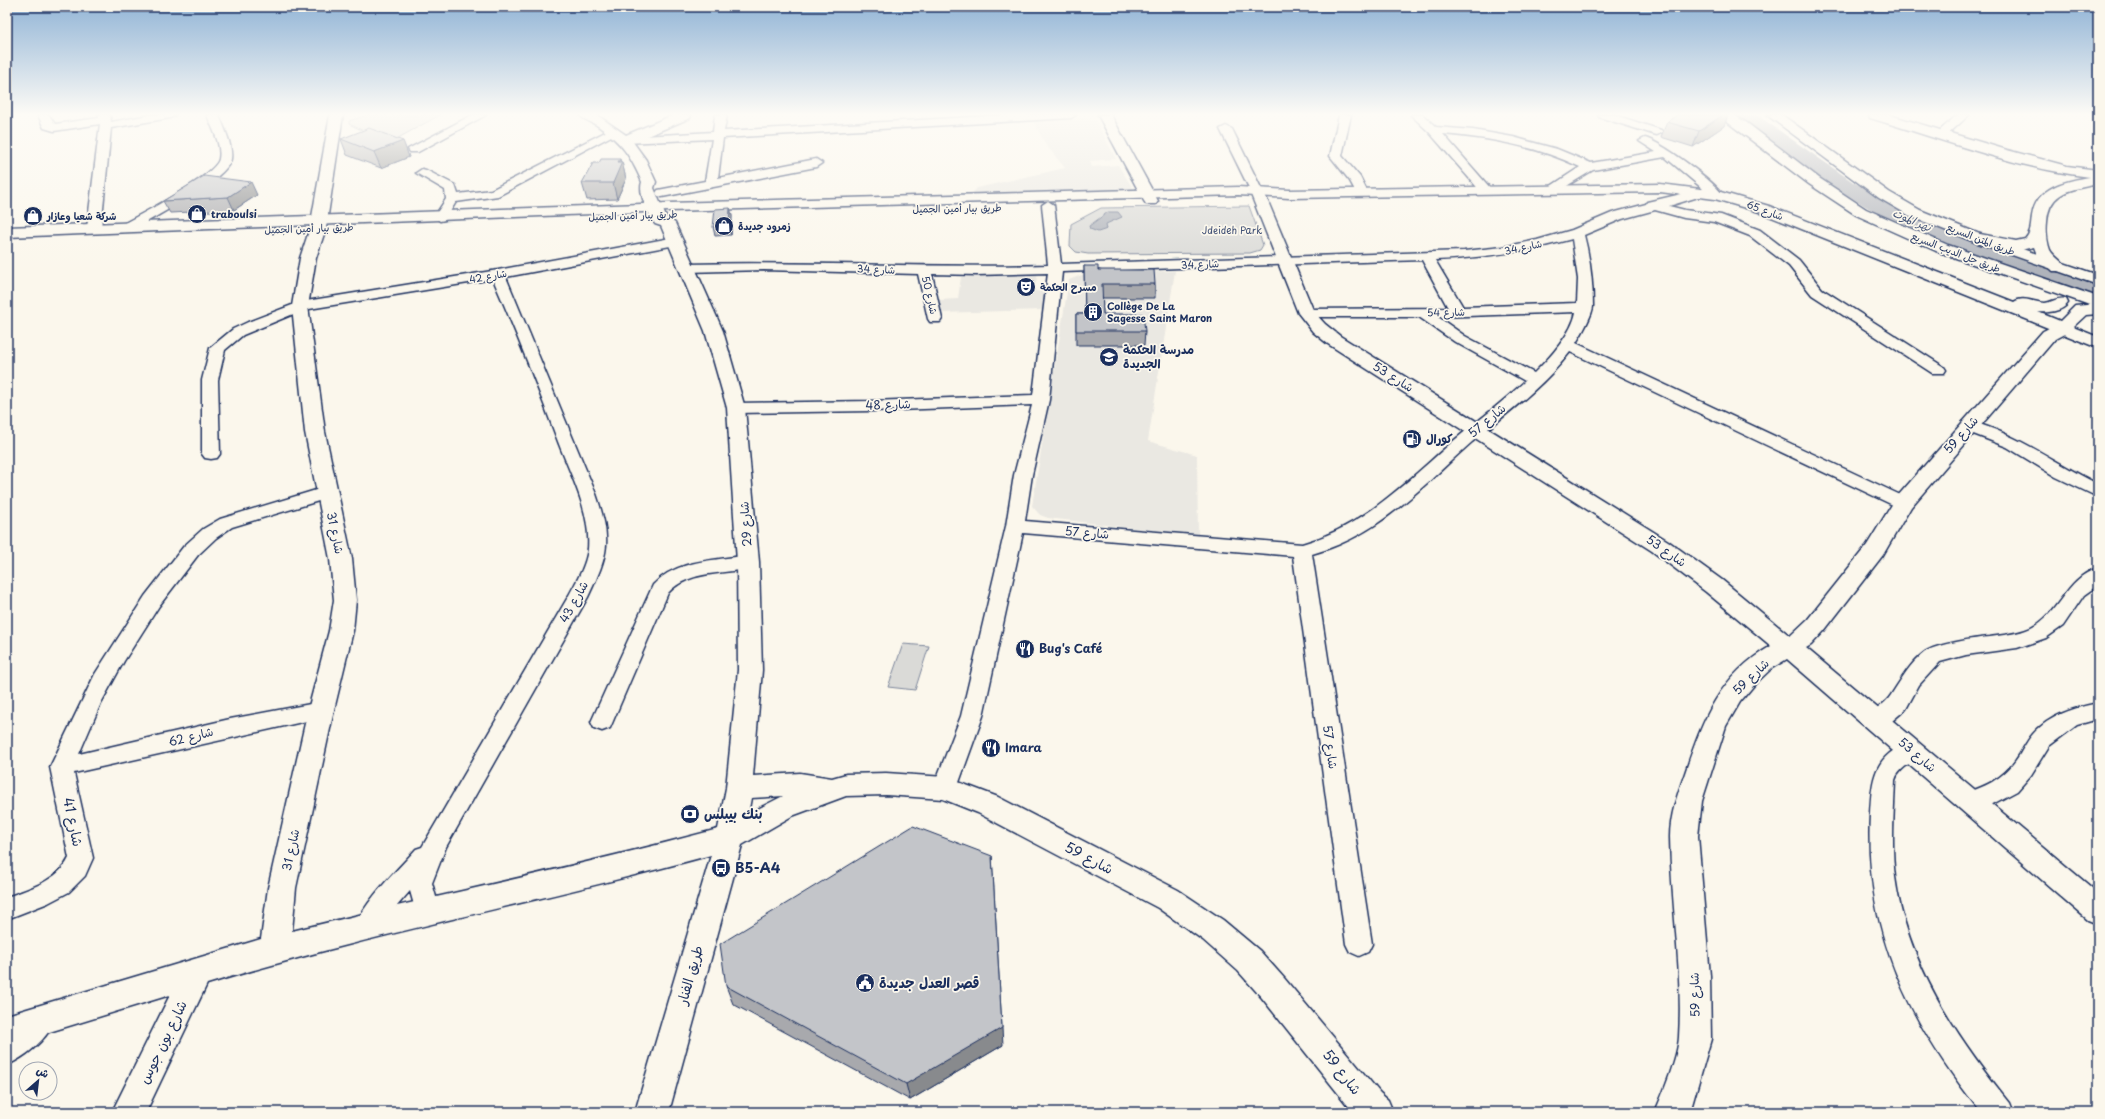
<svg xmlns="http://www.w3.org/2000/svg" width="2105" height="1119" viewBox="0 0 2105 1119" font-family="'Playpen Sans','Playpen Sans Arabic',sans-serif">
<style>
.built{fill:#eae8e2}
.green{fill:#dadad7;stroke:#7a849a}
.water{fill:#afb3bb;stroke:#747e96}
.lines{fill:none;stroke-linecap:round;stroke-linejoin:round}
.river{fill:#afb3bb;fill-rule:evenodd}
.minor-casing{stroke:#1b2f5e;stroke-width:3}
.tertiary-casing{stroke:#1b2f5e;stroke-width:3}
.secondary-casing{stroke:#1b2f5e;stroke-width:3}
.motorway-casing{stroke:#1b2f5e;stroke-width:3}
.minor{fill:#fbf7ec;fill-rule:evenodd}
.tertiary{fill:#fbf7ec;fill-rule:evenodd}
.secondary{fill:#fbf7ec;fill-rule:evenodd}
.motorway{fill:#fbf7ec;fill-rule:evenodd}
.wall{fill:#a8a9ad;stroke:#1b2f5e}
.shaded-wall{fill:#888a8d;stroke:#1b2f5e}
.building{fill:#c3c5c9;stroke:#1b2f5e}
.labels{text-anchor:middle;stroke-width:3.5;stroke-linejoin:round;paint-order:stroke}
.far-street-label{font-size:10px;fill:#1b2f5e;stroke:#fbf7ec}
.far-poi-label{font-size:10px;font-weight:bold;fill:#1b2f5e;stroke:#fbf7ec;text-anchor:start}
.far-park-label{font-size:10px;fill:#415176;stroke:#fbf7ec}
.far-water-label{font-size:11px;font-style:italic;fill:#47577a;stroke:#fbf7ec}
.poi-label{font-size:12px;font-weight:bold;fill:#1b2f5e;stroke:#fbf7ec;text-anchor:start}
.street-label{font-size:12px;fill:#1b2f5e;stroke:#fbf7ec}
.near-poi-label{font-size:14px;font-weight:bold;fill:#1b2f5e;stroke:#fbf7ec;text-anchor:start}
.near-street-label{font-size:14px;fill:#1b2f5e;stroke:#fbf7ec}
</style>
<rect width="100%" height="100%" fill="#fbf7ec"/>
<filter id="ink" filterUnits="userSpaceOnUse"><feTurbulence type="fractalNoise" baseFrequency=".025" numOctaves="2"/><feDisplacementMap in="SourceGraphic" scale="8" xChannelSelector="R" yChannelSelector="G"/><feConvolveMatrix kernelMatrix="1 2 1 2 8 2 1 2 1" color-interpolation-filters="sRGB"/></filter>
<g filter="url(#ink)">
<path class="built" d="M1085,118L1096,121L1116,159L1090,161L1092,167L1118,165L1133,188L1128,192L970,196L977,188L1065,168L1046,145L1033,121Z
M1175,271L1148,441L1197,455L1198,536L1048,518L1040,515L1032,506L1069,280L1087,273Z
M1038,274L1034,288L1035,291L1046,292L1043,310L939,313V300L958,299L961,277Z"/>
<path class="green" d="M367,115H440L389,143L349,124V121Z
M1249,206L1263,245L1260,250L1250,253L1088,254L1076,252L1070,246L1071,224L1101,208Z
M903,644L929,646L915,690L888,687Z"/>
<path class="water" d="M1108,212H1118L1122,217L1106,224L1107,229L1098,232L1090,229L1089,226Z"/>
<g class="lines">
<path class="river" d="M1735,115H1757L1853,182L1925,220L1985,244L2098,282V296L1970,253L1882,216L1824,181Z"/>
<g class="minor-casing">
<path id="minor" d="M38,115H49L55,124L99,118L98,115H110L111,122L149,115H175L170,118L111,128L101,228L94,232L87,228L100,124L54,131L44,128Z
M207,115H219C224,128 233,145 231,159C228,179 152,218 133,230H123L121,227L123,224C140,215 216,175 219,159C222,145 212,128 207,115Z
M472,115H486L418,152H410L408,149Z
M715,115H727L724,131L1006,115H1076L1071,118L723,138L718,178L816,159L822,163L816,167L662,197L658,196L656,193L658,190L705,181L712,139L625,143L619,140L625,137L713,132Z
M1339,115H1351L1342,156L1360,177L1368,193L1366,196H1358L1350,181L1330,156Z
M1411,115H1423L1436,127L1473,130L1513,137L1557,149L1591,163L1656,152L1639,141L1645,138C1661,142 1714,181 1723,195L1717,199L1708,194L1669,206L1685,210L1721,215L1760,230L1799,260L1822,289L1944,367L1946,370L1944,373H1932L1812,295L1789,266L1750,236L1714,222L1684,218L1655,210L1622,219L1584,235C1590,258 1593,283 1593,306C1593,314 1581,335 1576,343L1909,499L1912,503L1909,507L1903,509L1897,507L1570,352C1543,387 1506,414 1472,442C1421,487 1380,535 1312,554L1372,944L1368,952L1359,956L1350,952L1346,944L1293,556L1023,533L983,716L957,788L953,795L945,798L937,795L933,788L961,716L1006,526L1014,475L1032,405L871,411L736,413L730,411L728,408L730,405L736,403L871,401L1033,395L1048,273L977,275L932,274L942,319L940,322H930L928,319L918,274L764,270L687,272L682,271L680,268L682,265L687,264C807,261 927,268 1048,265L1042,205L1048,201L1054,205L1061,264L1464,251L1503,247L1537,240L1572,230L1612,213L1646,204L1647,202L1703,189L1665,157L1593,170L1555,193L1549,189L1551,186L1580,167C1536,146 1490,138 1443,134L1492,190L1486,194L1482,193L1429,132ZM1572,239L1578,279L1577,303L1463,307L1435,260C1482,258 1526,252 1572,239ZM1422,260L1448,308L1306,309L1301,310L1299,313L1301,316L1306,317H1419L1455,342L1525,381C1502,403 1476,422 1451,443C1405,483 1363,527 1302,544L1025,521L1032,475L1049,400L1062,272ZM1576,312C1572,333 1550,358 1534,373L1465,336L1438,317Z
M1598,115H1615L1661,130L1663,132L1657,135L1653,134L1599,117Z
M1957,115H1969L1945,137H1937L1935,135L1937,133Z
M1226,126L1232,129L1263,192L1261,195L1257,196L1251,192L1220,129Z
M613,128L617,129L619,131L617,133L498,196L456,202L445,220L440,221L434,217L446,199L445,190L416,173L422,169L426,170L455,185L458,194L491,190Z
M676,237L683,241L681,244L506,277L596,494C612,541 609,553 588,597L446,847L432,883L440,911L436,919L427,922L418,919L410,891L390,914L377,934L368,938L359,934L355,926C369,896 395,873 416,849L422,847L568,597C576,582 586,566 588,549C591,511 570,474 557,439C537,385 516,332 493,279L303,310L243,335L225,350L218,380L220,454L217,458L211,459L205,458L202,454V380L210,348L233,329L248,322L300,302L498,270Z
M1969,421C2016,433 2055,463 2098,484V497L2056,477L2007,447L1963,430L1961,426L1963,422Z
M326,487L332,489L335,493L332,497L232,527L216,538L198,555L159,606L124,661L101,703L79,754L230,719L321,702L329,704L332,710L329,716L74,773L93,858L85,876L69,892L48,903L7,919V897C29,889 58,881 69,858L50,767L95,674L145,596L184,546L203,529L220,519Z
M748,555L755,557L758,562L755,567C726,575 690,569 668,593L610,728L602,731L594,728L591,722L653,585C677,559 715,561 748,555Z
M2098,568V585L2084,595L2063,626L2046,638L2017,648L1966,655L1940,662L1919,685L1906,709L1885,727L1877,730L1869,727L1866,721C1872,710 1885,705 1891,695C1901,680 1910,663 1925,652C1936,644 1976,638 1990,637C2004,635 2018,634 2031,628C2060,614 2065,578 2098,568Z
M2098,703V719L2077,725L2049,746L2031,775L2017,791L1987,807L1971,811L1963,808L1959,801L1963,794C1984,787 2002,780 2016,760C2022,752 2026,742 2033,734C2050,715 2074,708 2098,703Z
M1911,742L1919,745L1922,751C1916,763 1899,766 1895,780C1894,812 1891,845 1895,877C1907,964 1955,1035 2009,1102L2013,1112H1981C1909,1022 1864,932 1870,814C1872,780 1873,755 1911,742Z
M39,1011L49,1015L53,1024C45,1041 24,1058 7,1065V1033L29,1015Z"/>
</g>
<g class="tertiary-casing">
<path id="tertiary" d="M330,115H343L326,228L316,258L308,306L325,432L352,559L356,600L353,631L334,710L296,888L292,931C434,896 577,867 718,829L726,788L738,670L737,562L727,408L705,331L661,226L655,224C648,214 638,193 642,182C630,155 623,144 598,126C593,122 584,121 580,115H597L626,135L673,115H691L690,118L633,142L646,160L656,182L654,188L666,217L675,223L723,331L745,408L759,562L762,670L753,776L800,773L832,778L846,774L886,773L945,777L998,797L1178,890L1223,920L1260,951L1284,978L1380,1093L1388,1100L1393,1112H1353L1262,998L1238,971L1203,940L1158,908L978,813L943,799L886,795L846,796L792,816L742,845L669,1112H635L711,855C544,901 373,933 207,984L146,1112H112L170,995L7,1045V1015L261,939L268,888L308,710L329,631L334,600L330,559L305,432L292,306L300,258L310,228ZM783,796L748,814L751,798Z
M1098,115H1111L1158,201L1156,204H1146L1144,201Z
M1869,115H1890L2007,150L2067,166L2098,170V184C2072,190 2049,190 2047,222C2046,230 2047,242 2050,250C2053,256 2063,262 2067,268L2065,271H2053L2037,255L2034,247L2016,251L1975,242L1972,239L1975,236L1980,234L2016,241L2025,239C2031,233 2031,225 2032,216C2036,187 2065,181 2090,177C2015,168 1942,139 1870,118Z
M1257,188L1262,189L1264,192L1314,312L1325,324L1340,336L1668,541L1722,580L1790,636L1808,619L1867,545L1896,498L2043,331C2052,327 2058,322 2068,324L2071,328L2068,332L2055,339L1911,507L1883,555L1824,631L1811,645L1806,648L2098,893V924L2088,920L1787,659L1772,668L1755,684L1740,702L1726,726L1702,801L1698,836L1710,976L1711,1039L1690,1112H1655C1663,1094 1678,1056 1679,1037C1683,970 1671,904 1670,837C1670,815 1678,793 1685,773C1703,719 1719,676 1771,646L1706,592L1652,551L1328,344L1313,332L1298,313L1250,192L1252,189Z"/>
</g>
<g class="secondary-casing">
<path id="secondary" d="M1660,184L1717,191L1769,206L2014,302C2023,295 2034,303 2045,303C2053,302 2057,297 2066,299L2068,303C2062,312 2047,313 2038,312L2060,321L2075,306L2098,304V314L2086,315L2073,327L2098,337V348L1759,212L1715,199L1660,192L1289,198L1238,195L669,211L7,237V227L669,203L1238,187L1289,190Z"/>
</g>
<g class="motorway-casing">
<path id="motorway" d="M1718,115H1734L1747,123L1819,178L1866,209L1948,245L2098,297V308L1936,251L1856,215L1809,184Z
M1767,115H1782L1889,192L1920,210L1982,235L2098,275V285L1972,241L1910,216L1879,198Z"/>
</g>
<use href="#minor" class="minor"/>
<use href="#tertiary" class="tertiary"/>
<use href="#secondary" class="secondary"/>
<use href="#motorway" class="motorway"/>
</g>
<path class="wall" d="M1677,115H1728L1724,126L1693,147L1661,137L1667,122Z
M341,139L403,141L409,157L381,168L347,155Z
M620,159L621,162H622L626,179L617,199L587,200L582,183Z
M257,195L234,210L170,213L163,201Z
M730,208L732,216L731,235L715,236L713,227Z
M1084,266L1155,284V298H1102L1103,314L1145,331L1144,345H1076V314H1085Z
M726,986L1003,1045L910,1100L733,1004Z"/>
<path class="shaded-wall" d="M1723,115H1728L1724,126L1693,147L1699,131Z
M403,141L409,157L381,168L374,152Z
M620,159L621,164L622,162L626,179L617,199L613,183L618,162Z
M251,182L257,195L234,210L228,197Z
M730,208L732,216L731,235L729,226Z
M992,856L1003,1045L910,1100L906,1084Z"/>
<path class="building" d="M1677,115H1723L1699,131L1667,122Z
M369,128L403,141L374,152L341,139Z
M601,159H620L618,162H622L613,183H582L593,163H599Z
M204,176L251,182L228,197L163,201Z
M730,208L729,226L713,227L715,209Z
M1084,266H1098V270H1154L1155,284H1102L1103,314H1143L1145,331H1076V314H1085Z
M913,826L992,856L1002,1028L906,1084L726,986L720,944Z"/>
</g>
<linearGradient id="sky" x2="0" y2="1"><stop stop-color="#91b4d6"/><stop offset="0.42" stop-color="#fdfbf6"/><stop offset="1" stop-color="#fdfbf6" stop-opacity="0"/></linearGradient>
<rect width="2105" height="272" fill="url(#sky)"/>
<defs>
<g id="shop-disc" transform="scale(1)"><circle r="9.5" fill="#1b2f5e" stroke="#fbf7ec"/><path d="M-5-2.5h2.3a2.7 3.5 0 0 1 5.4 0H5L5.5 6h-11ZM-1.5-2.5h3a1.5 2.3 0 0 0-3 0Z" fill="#fff"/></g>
<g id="theatre-disc" transform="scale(1)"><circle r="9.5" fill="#1b2f5e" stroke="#fbf7ec"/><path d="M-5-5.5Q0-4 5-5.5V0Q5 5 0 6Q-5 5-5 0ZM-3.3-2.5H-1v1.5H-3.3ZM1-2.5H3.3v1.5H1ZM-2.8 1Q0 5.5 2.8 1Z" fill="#fff"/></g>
<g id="building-disc" transform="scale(1)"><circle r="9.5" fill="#1b2f5e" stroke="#fbf7ec"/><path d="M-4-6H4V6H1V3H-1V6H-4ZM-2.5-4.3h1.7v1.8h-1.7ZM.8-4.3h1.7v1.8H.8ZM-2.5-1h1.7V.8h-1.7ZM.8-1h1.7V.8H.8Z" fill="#fff"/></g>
<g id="school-disc" transform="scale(1)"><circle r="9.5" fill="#1b2f5e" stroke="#fbf7ec"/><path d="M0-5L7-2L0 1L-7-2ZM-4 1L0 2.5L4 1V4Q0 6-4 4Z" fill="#fff"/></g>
<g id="fuel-disc" transform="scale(1)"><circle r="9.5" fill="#1b2f5e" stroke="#fbf7ec"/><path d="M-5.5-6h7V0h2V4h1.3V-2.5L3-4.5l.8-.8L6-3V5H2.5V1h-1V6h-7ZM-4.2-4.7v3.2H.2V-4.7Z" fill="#fff"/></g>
<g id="restaurant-disc" transform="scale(1)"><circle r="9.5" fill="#1b2f5e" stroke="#fbf7ec"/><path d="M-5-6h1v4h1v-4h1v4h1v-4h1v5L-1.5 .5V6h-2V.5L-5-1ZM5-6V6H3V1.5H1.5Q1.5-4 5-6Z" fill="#fff"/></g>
<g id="bank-disc" transform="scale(1)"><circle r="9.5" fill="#1b2f5e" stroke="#fbf7ec"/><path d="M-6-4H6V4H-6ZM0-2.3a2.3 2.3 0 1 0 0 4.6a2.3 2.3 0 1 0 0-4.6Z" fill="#fff"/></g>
<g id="bus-disc" transform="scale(1)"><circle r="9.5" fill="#1b2f5e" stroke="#fbf7ec"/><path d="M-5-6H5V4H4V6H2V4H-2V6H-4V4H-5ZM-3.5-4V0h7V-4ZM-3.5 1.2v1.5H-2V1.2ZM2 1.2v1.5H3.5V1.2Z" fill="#fff"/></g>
<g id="civic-disc" transform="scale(1)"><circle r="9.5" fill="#1b2f5e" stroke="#fbf7ec"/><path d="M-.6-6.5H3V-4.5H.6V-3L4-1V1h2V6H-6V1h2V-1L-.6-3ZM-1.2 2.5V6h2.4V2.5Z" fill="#fff"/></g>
</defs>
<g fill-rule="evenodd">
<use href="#shop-disc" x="197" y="214"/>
<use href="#shop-disc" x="33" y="216"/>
<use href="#shop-disc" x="724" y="226"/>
<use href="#theatre-disc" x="1026" y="287"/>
<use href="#building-disc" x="1093" y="312"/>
<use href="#school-disc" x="1109" y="357"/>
<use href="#fuel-disc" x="1412" y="439"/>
<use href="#restaurant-disc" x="1025" y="649"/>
<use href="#restaurant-disc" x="991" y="748"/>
<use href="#bank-disc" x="690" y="814"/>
<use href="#bus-disc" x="721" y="868"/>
<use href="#civic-disc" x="865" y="983"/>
</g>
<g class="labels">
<g class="far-street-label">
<text transform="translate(957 208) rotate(-1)" y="4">طريق بيار أمين الجميل</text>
<text transform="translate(1765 210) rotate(20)" y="4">شارع 65</text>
<text transform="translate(633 215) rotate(-2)" y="4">طريق بيار أمين الجميل</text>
<text transform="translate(309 228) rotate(-2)" y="4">طريق بيار أمين الجميل</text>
<text transform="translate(1981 239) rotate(21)" y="4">طريق المتن السريع</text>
<text transform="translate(1523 247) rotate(-12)" y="4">شارع 34</text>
<text transform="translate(1956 252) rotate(21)" y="4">طريق جل الديب السريع</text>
<text transform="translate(1200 264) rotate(-2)" y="4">شارع 34</text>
<text transform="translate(876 269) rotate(2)" y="4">شارع 34</text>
<text transform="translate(488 276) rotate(-10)" y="4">شارع 42</text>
<text transform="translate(930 295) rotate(77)" y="4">شارع 50</text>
<text transform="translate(1446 312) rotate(-1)" y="4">شارع 54</text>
</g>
<g class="far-poi-label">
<text x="211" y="218">traboulsi</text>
<text x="47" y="220">شركة شعيا وعازار</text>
<text x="738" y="230">زمرود جديدة</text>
<text x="1040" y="291">مسرح الحكمة</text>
<text x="1107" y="310">Collège De La<tspan x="1107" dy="12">Sagesse Saint Maron</tspan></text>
</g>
<g class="far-park-label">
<text x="1232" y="234">Jdeideh Park</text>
</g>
<g class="far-water-label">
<text transform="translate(1912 220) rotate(23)" y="4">نهر الموت</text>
</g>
<g class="poi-label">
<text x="1123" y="354">مدرسة الحكمة<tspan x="1123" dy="14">الجديدة</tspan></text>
<text x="1426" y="443">كورال</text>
<text x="1039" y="653">Bug's Café</text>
<text x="1005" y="752">Imara</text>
</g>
<g class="street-label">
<text transform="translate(1393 377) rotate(32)" y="4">شارع 53</text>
<text transform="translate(888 405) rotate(-2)" y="4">شارع 48</text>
<text transform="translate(1487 421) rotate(-40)" y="4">شارع 57</text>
<text transform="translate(1961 435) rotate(-49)" y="4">شارع 59</text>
<text transform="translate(746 524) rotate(-94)" y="4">شارع 29</text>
<text transform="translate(335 533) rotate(78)" y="4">شارع 31</text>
<text transform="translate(1087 533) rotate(5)" y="4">شارع 57</text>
<text transform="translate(1666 551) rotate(35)" y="4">شارع 53</text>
<text transform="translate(574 602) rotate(-61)" y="4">شارع 43</text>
<text transform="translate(1751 677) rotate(-44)" y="4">شارع 59</text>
<text transform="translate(191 737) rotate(-14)" y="4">شارع 62</text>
<text transform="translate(1330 747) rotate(82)" y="4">شارع 57</text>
<text transform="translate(1917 755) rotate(41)" y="4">شارع 53</text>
<text transform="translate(291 850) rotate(-78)" y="4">شارع 31</text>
<text transform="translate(1695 995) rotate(-91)" y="4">شارع 59</text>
</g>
<g class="near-poi-label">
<text x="704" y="819">بنك بيبلس</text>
<text x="735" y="873">B5-A4</text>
<text x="879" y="988">قصر العدل جديدة</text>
</g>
<g class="near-street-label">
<text transform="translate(73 822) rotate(78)" y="5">شارع 41</text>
<text transform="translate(1089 858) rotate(28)" y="5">شارع 59</text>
<text transform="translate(690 975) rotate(-74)" y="5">طريق الفنار</text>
<text transform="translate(163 1042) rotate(-64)" y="5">شارع بون جوس</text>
<text transform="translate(1342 1072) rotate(52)" y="5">شارع 59</text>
</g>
</g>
<rect width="2105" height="1119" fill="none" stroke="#fbf7ec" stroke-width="24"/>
<rect x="12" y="12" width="2081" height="1095" fill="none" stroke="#1b2f5e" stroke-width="1.5" filter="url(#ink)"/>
<g transform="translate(38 1081) rotate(28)"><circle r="19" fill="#fbf7ec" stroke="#a1a7b3"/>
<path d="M0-3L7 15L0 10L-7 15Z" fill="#1b2f5e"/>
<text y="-6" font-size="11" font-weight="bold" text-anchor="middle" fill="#1b2f5e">ش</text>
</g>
</svg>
